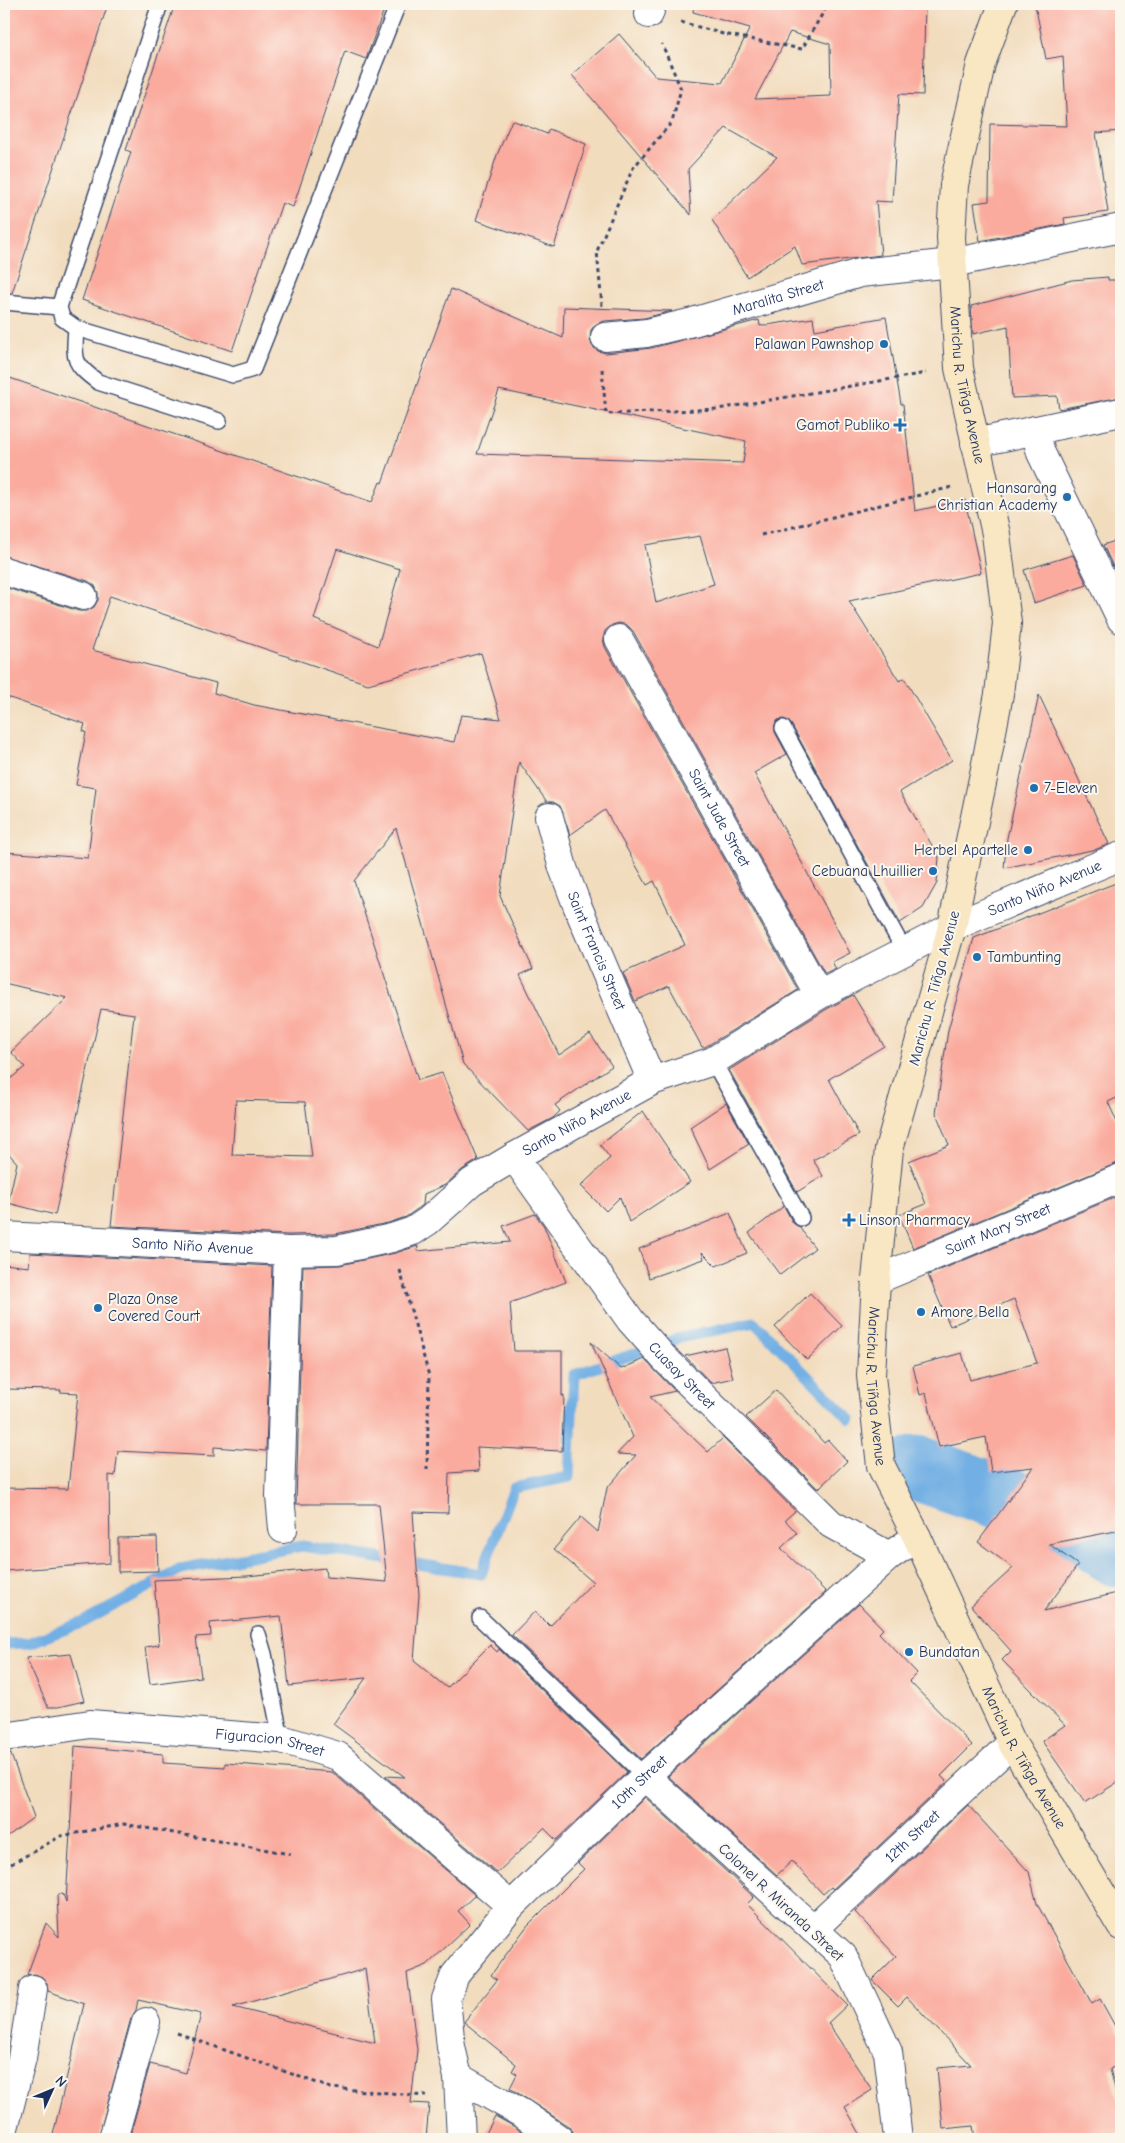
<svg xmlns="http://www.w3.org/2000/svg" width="1125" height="2143" viewBox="0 0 1125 2143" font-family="'Comic Neue',sans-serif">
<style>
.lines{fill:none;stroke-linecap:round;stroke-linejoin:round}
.stream{stroke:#71afe4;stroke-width:11}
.river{stroke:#71afe4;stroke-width:65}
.building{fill:#faab9e;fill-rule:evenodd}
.lane-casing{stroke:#3b496c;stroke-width:18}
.street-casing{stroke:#3b496c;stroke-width:30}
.secondary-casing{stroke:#3b496c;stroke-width:30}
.path{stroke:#3b496c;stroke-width:3;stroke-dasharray:4 4;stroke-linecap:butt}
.lane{stroke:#fff;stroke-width:15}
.street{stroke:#fff;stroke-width:28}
.secondary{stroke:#f9e7c3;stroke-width:28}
.poi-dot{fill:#1f6fb2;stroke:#fbf7ec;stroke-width:2}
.labels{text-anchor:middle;stroke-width:4;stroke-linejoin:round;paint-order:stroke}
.street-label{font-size:15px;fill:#1b2f5e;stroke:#fbf7ec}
.poi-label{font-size:15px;fill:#1b2f5e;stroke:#fbf7ec;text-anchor:start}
</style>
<rect width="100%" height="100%" fill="#fbf7ec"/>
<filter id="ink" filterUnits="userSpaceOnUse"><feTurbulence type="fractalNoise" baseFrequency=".02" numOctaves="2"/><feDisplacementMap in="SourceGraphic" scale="10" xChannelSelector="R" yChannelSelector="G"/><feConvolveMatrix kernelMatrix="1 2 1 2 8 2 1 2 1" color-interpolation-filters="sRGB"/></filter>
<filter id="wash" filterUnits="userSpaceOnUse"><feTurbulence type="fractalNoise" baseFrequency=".0096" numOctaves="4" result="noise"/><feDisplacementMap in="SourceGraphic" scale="20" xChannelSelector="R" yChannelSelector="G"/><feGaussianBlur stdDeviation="1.12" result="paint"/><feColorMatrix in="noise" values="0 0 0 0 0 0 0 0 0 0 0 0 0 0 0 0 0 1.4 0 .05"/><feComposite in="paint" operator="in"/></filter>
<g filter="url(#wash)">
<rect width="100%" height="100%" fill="#f2dcbe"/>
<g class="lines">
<path class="stream" d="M4,1644L29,1643L84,1622L181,1569L302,1546L481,1574L514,1488L569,1477L574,1375L679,1338L754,1322L850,1419"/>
<path class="river" d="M917,1468L1063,1519L1117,1554L1121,1551"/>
</g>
<g id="blocks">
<path class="building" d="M4,4H108L12,293H4Z
M175,4H386L366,59L345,51L293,207L282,203L232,351L82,300L131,152L126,150Z
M694,4H925L923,95L899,94L892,202L876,201L881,255L802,265L795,246L747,277L712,220L777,157L726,128L688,169L691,215L572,75L619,34L656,77L722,83L750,28L693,12ZM790,32L830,44L831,96L755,99Z
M1035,4H1121V131L1096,133L1108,212L1064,218L1065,224L980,241L974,203L989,201L990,124L1067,126L1063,56L1046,59Z
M512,120L547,134L549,129L586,144L554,247L476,220L497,155Z
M1108,277V280H1121V397L1059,409L1057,396L1012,398L1008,326L973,334L971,306L1072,280Z
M451,289L563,338L564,307L672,311L644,318L604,321L596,324L591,330L590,339L592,346L598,351L606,353L651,348L759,320L760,326L813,318L815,330L886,317L901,404H903L915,511L965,500L981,573L849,601L899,681L904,678L952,760L900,792L939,857L937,883L923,908L900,923L791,724L784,719L778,720L775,724V732L787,754L754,773L850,953L832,962L836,969L825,974L633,631L627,625L619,623L612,625L605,631L603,639L605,647L798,990L705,1047H702L669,986L635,1001L623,973L685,945L654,881L647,885L605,810L570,835L560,806L553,802H547L519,762L500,896L533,969L520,975L559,1055L590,1034L612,1066L555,1105L560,1111L553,1118L528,1131L463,1064L396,828L354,881L418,1080L442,1073L478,1160L462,1170L445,1185L424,1194L423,1205L406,1217L388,1223L335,1234L288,1235L111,1226L134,1014L101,1009L55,1215L8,1203L17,1163L4,1148V1084L25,1067L11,1052L67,998L4,983V852L88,858L96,788L76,785L86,732L83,731L85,724L4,696V587L79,611H87L94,607L98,600V593L95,586L88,581L4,556V376L372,502L380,482L382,483ZM499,390L746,441L743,463L477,454ZM700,536L714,584L656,603L645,545ZM337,549L400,569L378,646L314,619ZM110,596L368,684L481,653L501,719L461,715L454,742L254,705L214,693L216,683L92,650ZM236,1100L305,1102L312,1157L232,1155Z
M1121,539V574L1117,575L1103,545Z
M1073,555L1087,585L1034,603L1024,570Z
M1039,695L1109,844L1097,849L1004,868L1007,838Z
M1121,881V1096L1108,1102L1121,1131V1163L1115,1164L913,1248L899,1215L926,1204L909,1161L949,1145L936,1113L948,1030L974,938Z
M853,995L884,1046L829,1079L859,1135L813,1160L823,1176L797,1192L729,1070L827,1009Z
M726,1103L749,1144L710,1169L690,1127Z
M643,1111L690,1182L629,1222L620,1197L606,1211L581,1186L610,1158L600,1145Z
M1121,1195V1530L1049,1544L1078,1565L1044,1611L1121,1592V1780L1085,1803L1042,1741L1065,1725L1002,1660L1011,1651L971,1606L1013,1568L978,1542L1033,1467L991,1472L986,1437L939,1447L926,1393L920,1395L913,1366L962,1353L970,1380L1037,1363L1014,1299L950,1326L928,1275Z
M784,1206L793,1223L799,1227L815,1248L780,1275L749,1233Z
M730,1213L747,1253L716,1266L702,1252L704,1259L649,1278L639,1249Z
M535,1214L544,1226L566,1282L510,1303L514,1351H562V1396L564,1395L562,1451L477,1447L479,1471L449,1473L448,1513L413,1512L419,1595L414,1661L447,1688L490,1645L497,1652L499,1649L627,1772L556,1840L544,1828L497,1873L385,1776L405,1777L333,1724L366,1678L289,1686L281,1616L210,1623L211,1636L196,1637L201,1677L150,1684L145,1647L159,1645L154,1580L247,1576L325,1568L326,1577L387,1582L379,1504H296L303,1266L340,1265L395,1253L418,1246L417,1251L510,1242L503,1226Z
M30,1253L272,1266L266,1451L214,1447V1456L118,1451L115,1476L109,1475L110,1563L4,1571V1488L68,1489L78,1393L60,1392L61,1390L4,1389V1264L29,1267Z
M810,1293L842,1326L807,1360L775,1327Z
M591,1342L621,1369L644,1359L675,1391L650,1397L708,1452L723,1438L795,1511L785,1520L797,1533L781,1548L826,1592L641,1759L512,1635L535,1611L550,1626L593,1582L554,1549L581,1517L598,1532L607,1488L636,1455L617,1454L633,1437Z
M725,1347L733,1378L711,1383L685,1356Z
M776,1390L824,1443L828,1440L847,1461L818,1489L746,1417Z
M157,1537L158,1571L118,1572V1538Z
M859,1604L883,1629L879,1633L917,1673L909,1681L972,1745L941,1776L947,1782L833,1889L831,1887L823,1894L792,1861L777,1875L668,1776Z
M71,1654L84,1701L58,1707H48L26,1658Z
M75,1746L163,1754V1763L225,1767V1763L332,1772L475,1895L458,1911L470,1924L427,1965L407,1973L417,2050L411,2103L429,2104L426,2139H129L150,2064L186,2073L201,2014L138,2000L136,2010L131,2018L98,2139H52L84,2004L48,1991L47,1983L42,1977L35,1974L27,1975L46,1923L59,1937L57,1895L63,1894L66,1902ZM365,1969L375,2043L233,2007Z
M4,1752H10L34,1817L4,1839Z
M645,1797L754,1897L747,1904L847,2005L828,2023L872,2090L845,2107L863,2139H574L573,2132L568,2126L510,2088L517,2074L512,2071L516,2064L464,2022L497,1980L491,1975L527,1926L584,1869L578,1863Z
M968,1805L1029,1872L1037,1904L1092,2004L1100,1999L1121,2037V2063L1110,2069L1121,2112V2139H975L973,2126L943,2129L937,2068L971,2065L907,1997L898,2006L872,1980L896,1956L855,1912Z
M495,2116L515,2127L532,2139H483Z"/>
</g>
</g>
<g filter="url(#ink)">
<use href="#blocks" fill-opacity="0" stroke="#3b496c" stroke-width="1"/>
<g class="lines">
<g class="lane-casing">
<path id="lane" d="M160,4L59,307L62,318L76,328L233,375L253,369L398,4
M4,302L59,307
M76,328C74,359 72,363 98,382L219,421
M783,728L905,952
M713,1061L801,1218
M480,1618L645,1776
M258,1634L264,1654L281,1739"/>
</g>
<g class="street-casing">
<g id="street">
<path d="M649,14L652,4"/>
<path id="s1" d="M605,337L647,333L693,322L860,273L952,263L1121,228"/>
<path d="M1035,430L1041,453L1121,619"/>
<path d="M975,443L1121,412"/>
<path d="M4,571L83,596"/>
<path id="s2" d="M619,639L819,995"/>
<path id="s3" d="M549,817L563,868L577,905L652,1081"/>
<path id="s4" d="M514,1157L631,1321L664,1358L831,1524L889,1556"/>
<path id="s5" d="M4,1236L288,1251L337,1250L392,1238L413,1231L428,1221L472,1182L514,1157L652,1081L713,1061L819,995L952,927L1121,856"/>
<path id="s6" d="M876,1280L1121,1178"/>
<path d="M283,1529L280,1496L288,1251"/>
<path id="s7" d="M4,1737L90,1724L281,1739L338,1756L511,1906"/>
<path d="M645,1776L843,1956L888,2052L898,2139"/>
<path id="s8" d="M813,1929L1012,1743"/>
<path d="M458,2077L523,2114L559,2139"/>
<path d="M4,2128L22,2058L33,1989"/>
<path d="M113,2139L146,2022"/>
<path id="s9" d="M461,2139L458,2077L451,2047L446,1999L455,1975L511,1906L645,1776L889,1556L917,1537"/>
</g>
</g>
<g class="secondary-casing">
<g id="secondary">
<path id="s10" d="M1003,4L981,64L954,185L951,237L959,368L996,534L1007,623L999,694L985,769L952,927L889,1149L876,1280L871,1376L881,1466L917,1537L1012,1743L1121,1926"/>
</g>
</g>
<path class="path" d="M681,22L723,34L802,49L828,4
M602,306L597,251L633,168L672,122L681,89L662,44
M602,369L606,414L718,409L926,373
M761,535L952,487
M400,1270L429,1376L427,1469
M4,1868L61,1836L124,1824L290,1854
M177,2033L331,2088L426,2096"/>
<use href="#lane" class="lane"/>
<use href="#street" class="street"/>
<use href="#secondary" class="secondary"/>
</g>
</g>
<g class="poi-dot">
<circle cx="884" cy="344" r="5"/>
<path d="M897.5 417.5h5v5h5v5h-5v5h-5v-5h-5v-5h5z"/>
<circle cx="1067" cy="497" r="5"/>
<circle cx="1034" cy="788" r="5"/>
<circle cx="1028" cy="850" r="5"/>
<circle cx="933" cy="871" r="5"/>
<circle cx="977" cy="957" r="5"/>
<path d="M846.5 1212.5h5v5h5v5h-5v5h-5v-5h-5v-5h5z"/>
<circle cx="98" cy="1308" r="5"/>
<circle cx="921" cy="1312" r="5"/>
<circle cx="909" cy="1652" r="5"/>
</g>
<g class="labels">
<g class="street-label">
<text dy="5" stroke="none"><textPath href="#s1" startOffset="178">Maralita Street</textPath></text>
<text dy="5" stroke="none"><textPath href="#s10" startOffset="389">Marichu R. Tiñga Avenue</textPath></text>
<text dy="5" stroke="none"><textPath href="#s2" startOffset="205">Saint Jude Street</textPath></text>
<text dy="5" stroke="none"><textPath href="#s5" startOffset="1134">Santo Niño Avenue</textPath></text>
<text dy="5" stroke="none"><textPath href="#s3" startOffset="142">Saint Francis Street</textPath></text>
<text transform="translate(934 988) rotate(-75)" y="5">Marichu R. Tiñga Avenue</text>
<text dy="5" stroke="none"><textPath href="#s5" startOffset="609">Santo Niño Avenue</textPath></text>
<text dy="5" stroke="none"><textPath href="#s6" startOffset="132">Saint Mary Street</textPath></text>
<text dy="5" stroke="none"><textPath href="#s5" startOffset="189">Santo Niño Avenue</textPath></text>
<text dy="5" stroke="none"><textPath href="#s4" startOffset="276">Cuasay Street</textPath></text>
<text dy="5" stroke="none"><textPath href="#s10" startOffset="1409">Marichu R. Tiñga Avenue</textPath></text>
<text dy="5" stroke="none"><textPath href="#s7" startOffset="268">Figuracion Street</textPath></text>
<text dy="5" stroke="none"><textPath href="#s10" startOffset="1814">Marichu R. Tiñga Avenue</textPath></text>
<text dy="5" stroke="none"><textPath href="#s9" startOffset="434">10th Street</textPath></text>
<text dy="5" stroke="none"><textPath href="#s8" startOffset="136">12th Street</textPath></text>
<text transform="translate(781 1902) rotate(43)" y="5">Colonel R. Miranda Street</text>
</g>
<g class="poi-label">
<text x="874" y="349" text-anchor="end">Palawan Pawnshop</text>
<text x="890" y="430" text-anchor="end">Gamot Publiko</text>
<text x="1057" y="493" text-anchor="end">Hansarang<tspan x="1057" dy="17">Christian Academy</tspan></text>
<text x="1044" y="793">7-Eleven</text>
<text x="1018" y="855" text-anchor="end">Herbel Apartelle</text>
<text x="923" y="876" text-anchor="end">Cebuana Lhuillier</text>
<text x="987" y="962">Tambunting</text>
<text x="859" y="1225">Linson Pharmacy</text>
<text x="108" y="1304">Plaza Onse<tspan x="108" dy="17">Covered Court</tspan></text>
<text x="931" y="1317">Amore Bella</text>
<text x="919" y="1657">Bundatan</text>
</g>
</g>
<rect width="1125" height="2143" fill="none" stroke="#fbf7ec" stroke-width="20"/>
<g transform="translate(52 2090) rotate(46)" stroke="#fbf7ec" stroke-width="4" paint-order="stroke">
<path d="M0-4L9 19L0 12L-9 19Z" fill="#1b2f5e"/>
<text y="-8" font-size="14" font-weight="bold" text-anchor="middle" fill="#1b2f5e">N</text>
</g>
</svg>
